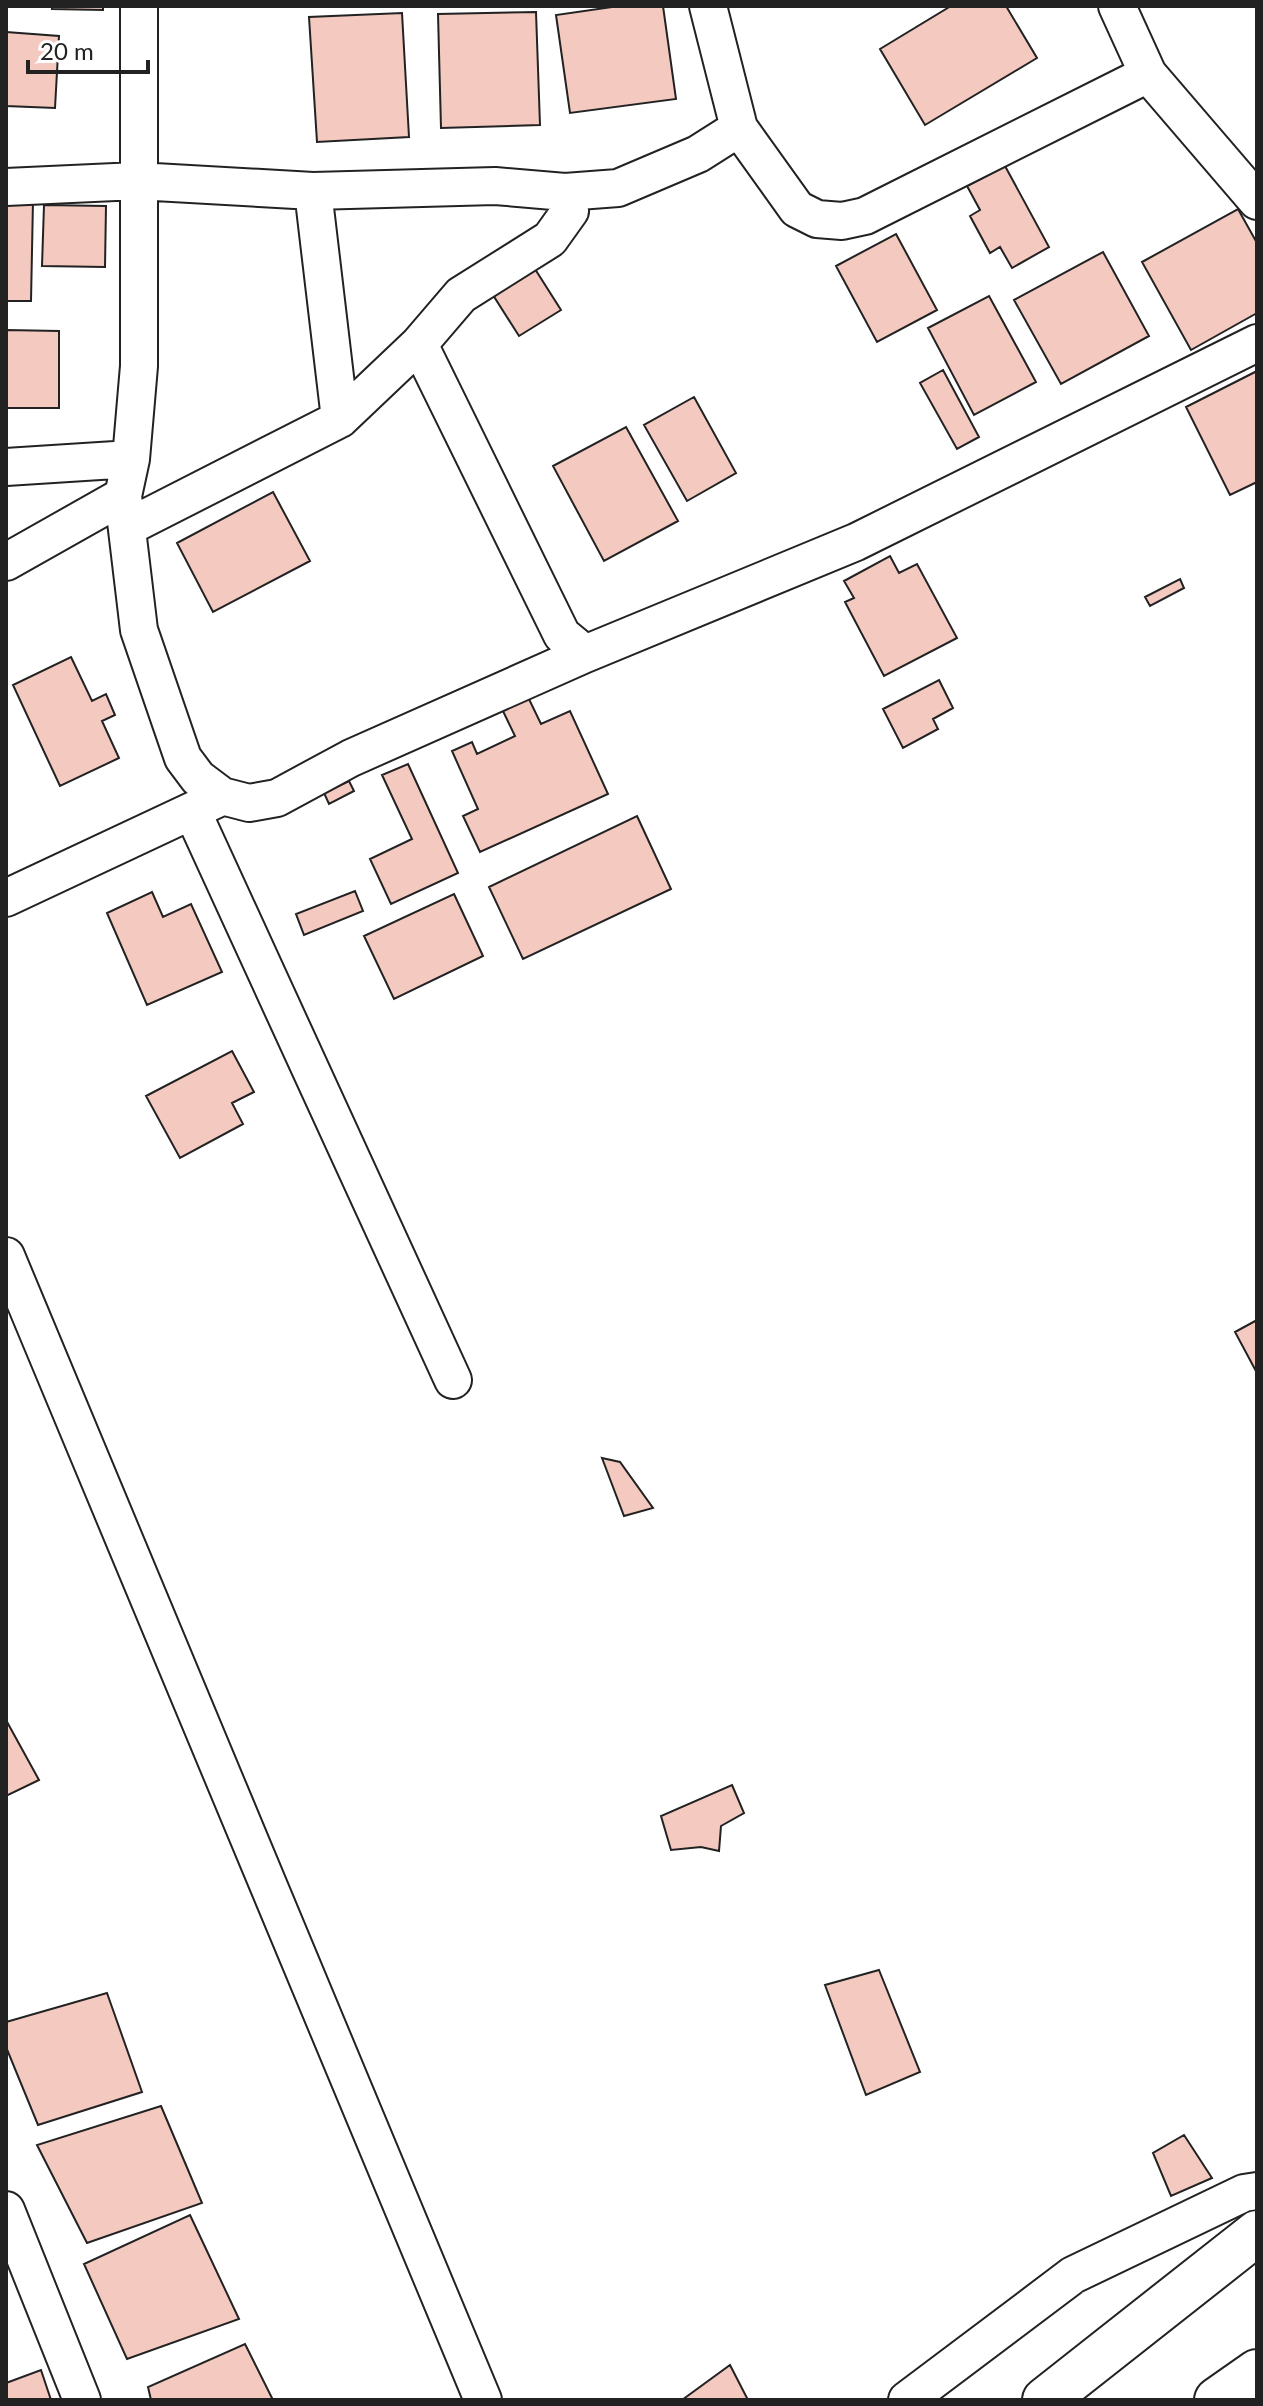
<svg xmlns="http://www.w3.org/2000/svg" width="1263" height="2406" viewBox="0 0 1263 2406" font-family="Lato,sans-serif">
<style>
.building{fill:#f3c9c0;stroke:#222;stroke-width:2}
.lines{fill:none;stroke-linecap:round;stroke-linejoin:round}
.minor-casing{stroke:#222;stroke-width:40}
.trunk-casing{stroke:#222;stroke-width:48}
.minor{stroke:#fff;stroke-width:36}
.trunk{stroke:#fff;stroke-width:44}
</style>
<rect width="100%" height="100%" fill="#fff"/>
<path class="building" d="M52,6H103V10L52,9Z
M619,6H663L676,99L570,113L556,15Z
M951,6H1006L1037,58L925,125L880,49Z
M536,12L540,125L441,128L438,14Z
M402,13L409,137L317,142L309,17Z
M6,32L59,36L55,108L6,106Z
M1005,166L1049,247L1012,268L1000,247L990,253L970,216L980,210L967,186Z
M6,200L33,201L31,301H6Z
M44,205L106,206L105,267L42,266Z
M1238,209L1257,243V313L1191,350L1142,262Z
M896,234L937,310L877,342L836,266Z
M1103,252L1149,336L1061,384L1014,300Z
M535,269L561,310L519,336L493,295Z
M989,296L1036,382L974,415L928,328Z
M6,330L59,331V408H6Z
M943,370L979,437L957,449L920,383Z
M1257,371V482L1230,495L1186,407Z
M694,397L736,473L687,501L644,425Z
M626,427L678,521L604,561L553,466Z
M273,492L310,561L213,612L177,543Z
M890,556L899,573L917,564L957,638L884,676L845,602L854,598L844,581Z
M1180,579L1184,588L1150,606L1145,597Z
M71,657L92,701L106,694L115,715L102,721L119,758L60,786L13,685Z
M939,680L953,708L933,719L938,729L903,748L883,709Z
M527,695L541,724L570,711L608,794L480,852L463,816L478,809L452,751L472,742L477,754L515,736L501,707Z
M408,764L458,873L391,904L370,859L412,839L382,775Z
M349,781L354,791L329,804L324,793Z
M637,816L671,889L523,959L489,887Z
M355,891L363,911L304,935L296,914Z
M152,892L163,917L191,904L222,972L147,1005L107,913Z
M454,894L483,956L394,999L364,936Z
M232,1051L254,1092L232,1103L243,1124L180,1158L146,1096Z
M1257,1320V1373L1235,1332Z
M602,1458L620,1462L653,1508L624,1516Z
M6,1720L39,1780L6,1796Z
M732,1785L744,1813L721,1826L719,1851L701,1847L671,1850L661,1816Z
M879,1970L920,2072L866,2095L825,1985Z
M107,1993L142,2092L38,2125L6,2047V2022Z
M161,2106L202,2203L87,2243L37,2145Z
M1184,2135L1212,2178L1171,2196L1153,2153Z
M190,2215L239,2319L127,2359L84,2264Z
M245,2344L273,2400H151L148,2387Z
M730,2365L748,2400H682Z
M41,2370L51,2400H6V2383Z"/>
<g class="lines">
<g class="minor-casing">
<path id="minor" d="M708,6L739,128L797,209L817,219L842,221L865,216L1148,74
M1117,6L1148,74L1257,201
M6,187L137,181L313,191L495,186L565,192L618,188L698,154L739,128
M313,191L340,419
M419,344L562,635L585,654
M6,467L131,459
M123,496L139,630L183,758L198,778L222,796L249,803L277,798L351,758L585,654L856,542L1257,343
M128,527L340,419L419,344L461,295L550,239L570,211L565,192
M6,562L123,496L131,459L139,366V6
M193,813L453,1380
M6,898L215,800
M6,1256L483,2400
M6,2210L82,2400
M907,2400L1073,2275L1244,2193L1257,2191"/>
</g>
<g class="trunk-casing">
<path id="trunk" d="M1045,2400L1257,2233
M1217,2400L1257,2372"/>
</g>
<use href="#minor" class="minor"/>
<use href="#trunk" class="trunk"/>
</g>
<rect width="1263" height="2406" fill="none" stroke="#222222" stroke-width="16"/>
<path d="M28 60v12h120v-12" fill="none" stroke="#222222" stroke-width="4"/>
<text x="40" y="60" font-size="24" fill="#222222" stroke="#ffffff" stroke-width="6" paint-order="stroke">20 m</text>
</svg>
